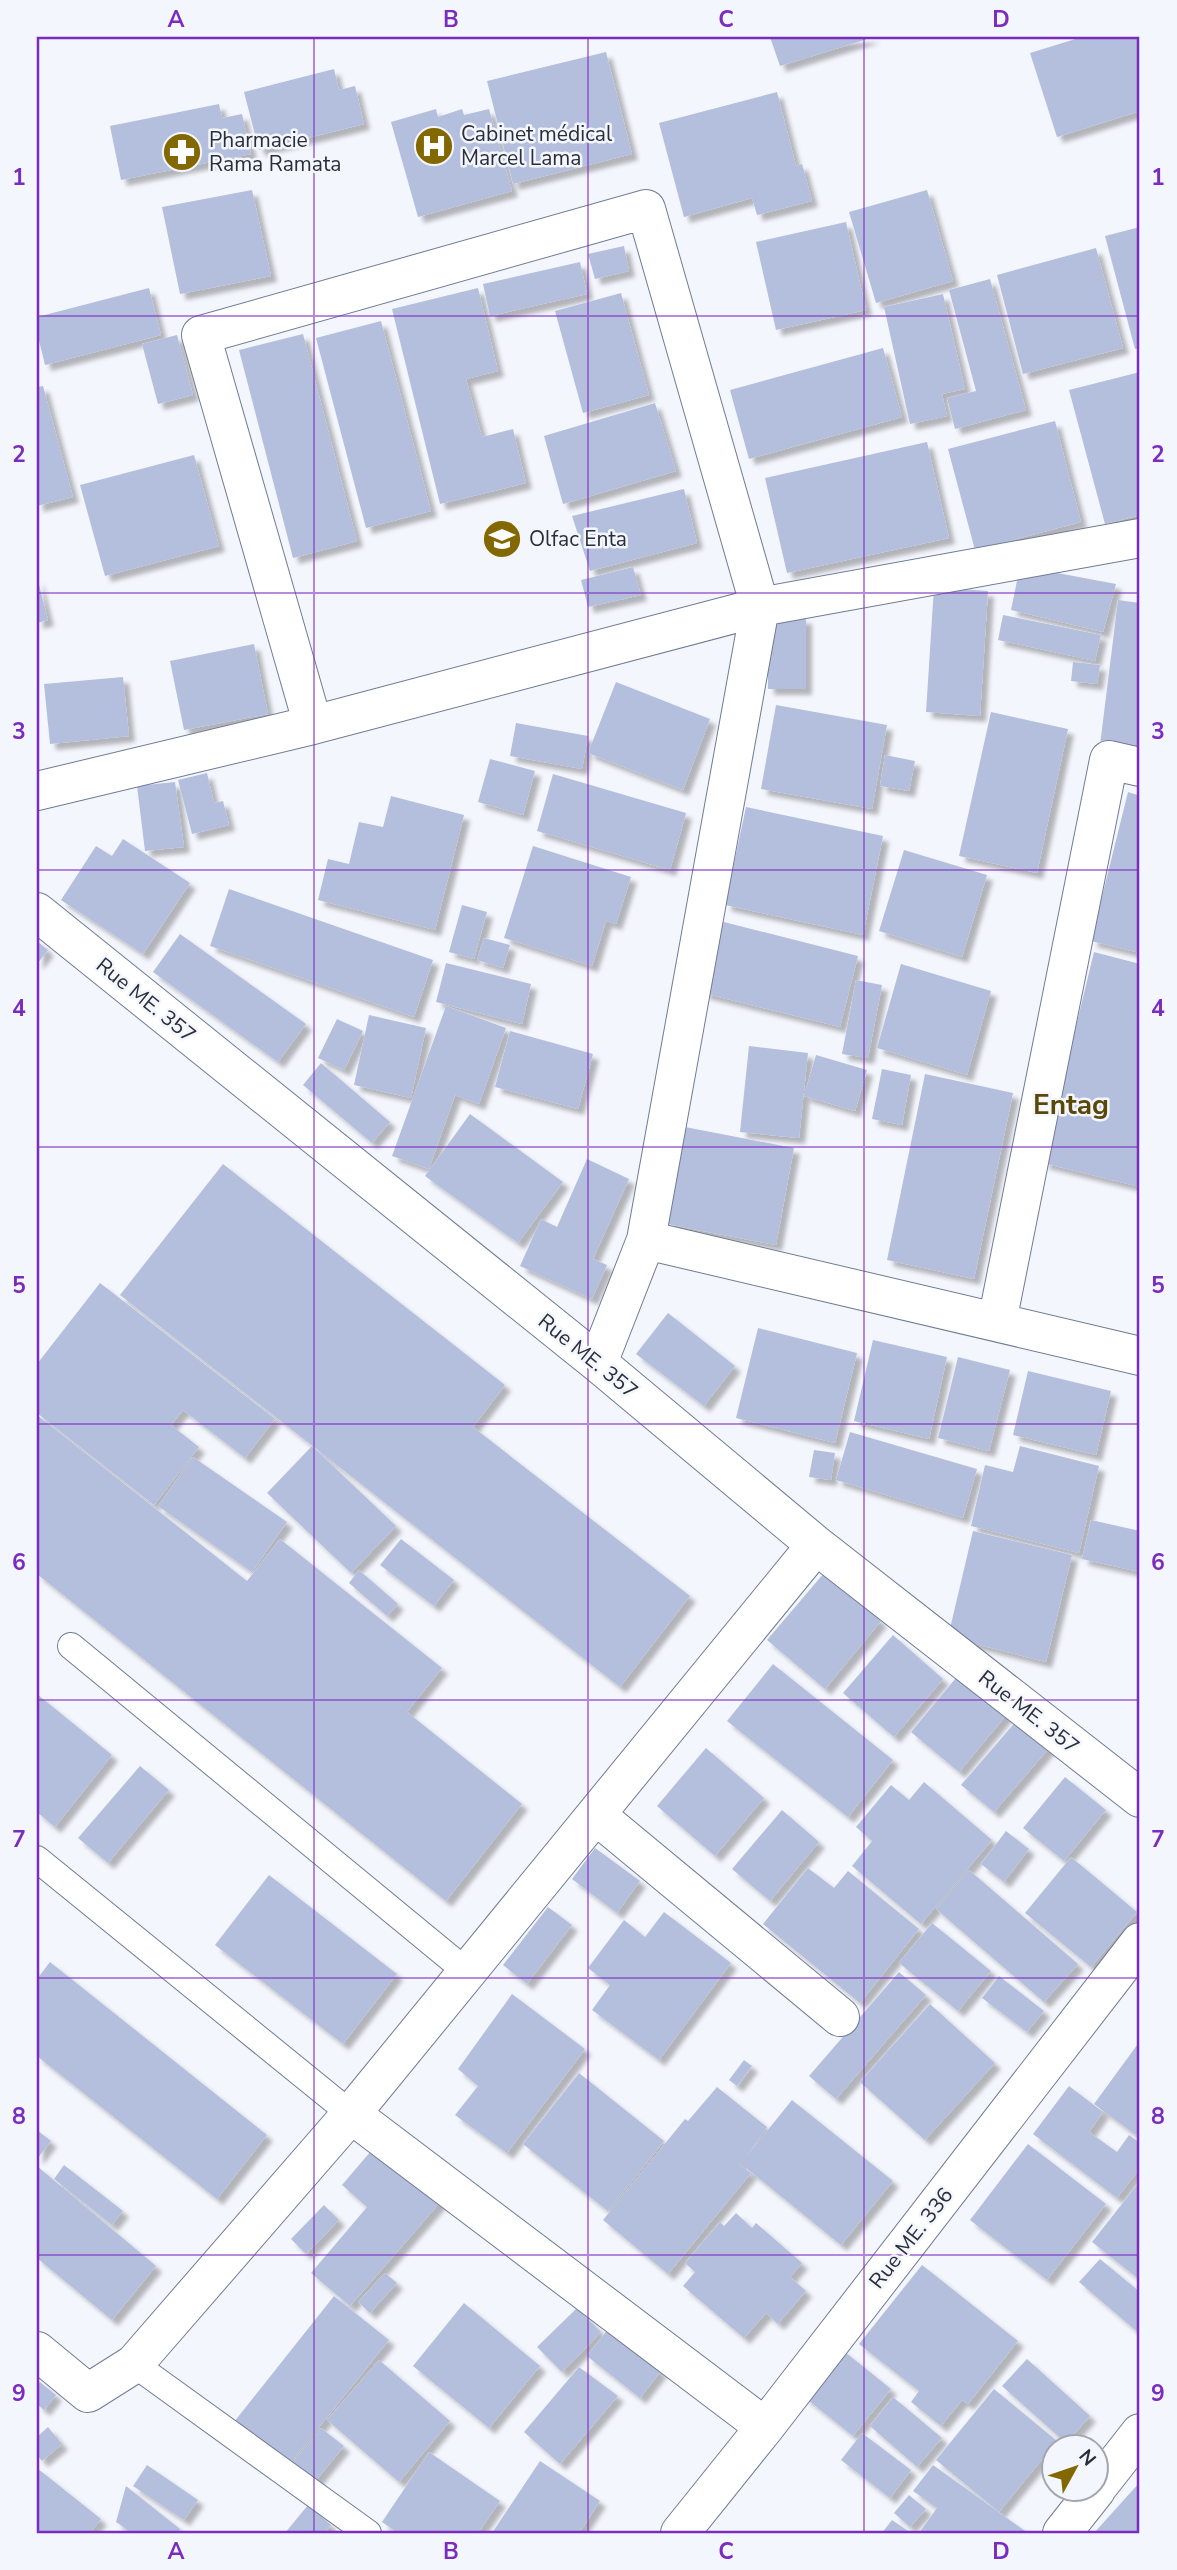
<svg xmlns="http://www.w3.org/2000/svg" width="1177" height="2570" viewBox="0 0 1177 2570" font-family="'Nunito Sans',sans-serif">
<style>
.building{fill:#b3bfdd;filter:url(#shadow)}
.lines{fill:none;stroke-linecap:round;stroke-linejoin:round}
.service-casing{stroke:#707b96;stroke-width:28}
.minor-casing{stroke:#707b96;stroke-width:40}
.service{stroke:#fff;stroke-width:26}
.minor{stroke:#fff;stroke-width:38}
.grid{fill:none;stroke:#7b2cbf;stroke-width:2;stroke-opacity:0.55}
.labels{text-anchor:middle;stroke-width:5;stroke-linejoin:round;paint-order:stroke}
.poi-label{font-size:21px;fill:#292e3a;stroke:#f4f6fd;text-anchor:start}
.street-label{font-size:21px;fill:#292e3a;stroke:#f4f6fd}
.district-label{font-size:28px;font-weight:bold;fill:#5a4807;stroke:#f4f6fd}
.neatline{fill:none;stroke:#7b2cbf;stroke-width:2.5}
.grid-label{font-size:23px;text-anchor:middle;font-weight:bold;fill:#7b2cbf}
</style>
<defs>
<filter id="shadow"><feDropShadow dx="6" dy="6" stdDeviation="2" flood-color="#0004"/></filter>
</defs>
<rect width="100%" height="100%" fill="#f4f6fd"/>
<path class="building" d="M770,37H874L780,66Z
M1082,37H1140V111L1057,137L1030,53Z
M606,52L632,154L513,184L487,81Z
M334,69L339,90L355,86L364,124L259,150L244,92Z
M777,92L796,166L802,164L812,201L757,215L752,198L684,217L659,123Z
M219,104L222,118L242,114L251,154L121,180L110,126Z
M436,109L438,117L462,109L464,115L489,109L512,191L418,217L391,122Z
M252,190L271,276L180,294L162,207Z
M927,190L953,281L876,303L849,212Z
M846,222L866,310L776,330L756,242Z
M1140,227V348L1135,349L1105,236Z
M624,246L629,271L595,279L588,254Z
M1096,248L1123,348L1023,374L997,275Z
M580,262L587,294L490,316L483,284Z
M990,279L1026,410L955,429L947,398L976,391L949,290Z
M149,288L161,335L45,365L37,332V317Z
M478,288L498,371L466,379L482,437L513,429L526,483L440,504L392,309Z
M621,293L649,395L583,413L555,311Z
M943,294L965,389L942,394L947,416L910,424L884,307Z
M381,321L431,511L366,528L316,338Z
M303,334L357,541L293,558L239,350Z
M177,335L193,395L158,404L142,344Z
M883,348L902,417L749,459L730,390Z
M1140,372V515L1105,524L1069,390Z
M43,386L73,497L37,506V387Z
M655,403L676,471L563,504L544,436Z
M1055,421L1081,522L975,550L948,449Z
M927,442L949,538L787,573L765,478Z
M194,455L219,546L105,576L80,485Z
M684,489L697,543L590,571L572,516Z
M1020,566L1116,584L1103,632L1011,610Z
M633,567L641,595L588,607L581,580Z
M37,577L48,620L37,623Z
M934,587L988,591L980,716L926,712Z
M1118,600L1140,603V750L1100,745Z
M1003,615L1101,635L1095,661L998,640Z
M768,617L806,618V689H768Z
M254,644L268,714L184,730L170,661Z
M1073,662L1100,665L1097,684L1071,681Z
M123,677L129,736L50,744L44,684Z
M616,682L710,719L683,790L588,753Z
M776,705L887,725L872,809L761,789Z
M991,712L1068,729L1037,873L959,856Z
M516,723L588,736L582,769L510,756Z
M885,755L915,761L909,791L880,786Z
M490,759L535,771L523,815L478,802Z
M207,773L214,803L223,801L229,825L192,834L178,780Z
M553,774L686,813L670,870L537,831Z
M175,782L184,847L145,851L137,786Z
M1128,792L1140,796V953L1091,941Z
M391,796L464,815L435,930L318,900L328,859L349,864L359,822L383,827Z
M746,807L883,836L863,935L725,905Z
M123,839L190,883L143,954L61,900L96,846L112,856Z
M533,846L631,877L616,924L606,921L592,966L504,938Z
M904,850L987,875L962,957L879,931Z
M229,889L433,960L414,1017L210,946Z
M462,905L487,912L474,959L449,952Z
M720,921L858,956L840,1027L703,993Z
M180,934L306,1024L278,1062L153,972Z
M484,938L510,945L503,968L477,960Z
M37,941L48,950L37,964Z
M1094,952L1140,964V1187L1043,1163Z
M446,963L531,984L522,1024L436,1002Z
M901,964L991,991L967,1075L877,1048Z
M856,980L882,985L868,1058L842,1054Z
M446,1006L506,1028L479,1104L455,1095L429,1169L392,1156Z
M369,1015L426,1028L411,1098L354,1085Z
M337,1019L363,1031L344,1070L318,1058Z
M510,1031L593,1054L578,1109L495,1087Z
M749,1046L808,1053L799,1138L740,1132Z
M816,1055L867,1070L855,1111L804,1096Z
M321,1063L390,1122L372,1143L303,1085Z
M882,1069L911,1075L902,1125L872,1119Z
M925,1074L1013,1093L974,1279L887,1260Z
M470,1114L563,1182L518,1243L425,1176Z
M685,1127L794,1148L776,1245L667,1224Z
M587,1159L629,1179L593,1259L607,1265L592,1299L520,1266L541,1219L557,1227Z
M223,1164L505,1385L473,1427L690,1596L620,1687L120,1295Z
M100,1283L275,1419L245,1458L183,1410L171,1425L199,1447L154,1505L37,1413V1364Z
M668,1313L735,1366L704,1406L636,1354Z
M758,1328L857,1353L835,1443L736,1418Z
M873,1340L947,1357L929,1439L854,1421Z
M958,1357L1010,1370L989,1451L938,1438Z
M1028,1371L1111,1391L1096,1455L1013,1435Z
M37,1415L247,1581L280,1539L442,1668L407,1712L522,1804L446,1901L37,1574Z
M850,1432L977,1469L963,1518L836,1480Z
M312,1446L396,1526L351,1573L267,1493Z
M1020,1446L1099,1466L1079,1553L971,1526L985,1465L1013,1472Z
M814,1450L835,1453L831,1480L809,1477Z
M193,1457L287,1522L252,1572L158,1506Z
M1091,1520L1140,1531V1572L1082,1559Z
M973,1531L1072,1555L1046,1662L948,1637Z
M401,1539L454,1580L434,1606L380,1565Z
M359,1570L398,1604L387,1616L349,1583Z
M824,1573L881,1621L825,1689L767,1640Z
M893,1635L943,1679L894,1737L843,1693Z
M773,1664L893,1760L848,1817L727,1721Z
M960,1673L1008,1713L959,1772L911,1732Z
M37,1694L112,1755L55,1827L37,1812Z
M1018,1719L1050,1747L994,1812L961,1785Z
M706,1748L764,1798L715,1856L657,1806Z
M140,1766L169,1790L108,1863L78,1838Z
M1065,1777L1106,1810L1064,1861L1023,1828Z
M924,1782L992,1840L921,1924L852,1866L872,1841L856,1827L891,1785L909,1800Z
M782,1810L819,1842L770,1901L732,1869Z
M1006,1831L1029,1849L1004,1882L981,1864Z
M595,1848L640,1881L617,1913L572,1879Z
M1071,1857L1137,1912L1091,1967L1025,1913Z
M808,1868L834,1888L848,1871L919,1929L860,2003L763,1924Z
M969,1870L1078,1964L1044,2002L936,1909Z
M269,1875L397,1974L343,2044L215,1945Z
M548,1907L572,1925L527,1984L503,1965Z
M664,1912L731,1963L659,2060L592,2010L610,1985L588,1968L624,1920L645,1937Z
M932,1923L991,1971L958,2011L899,1963Z
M50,1962L267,2135L217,2199L37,2056V1979Z
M899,1972L926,1995L836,2099L809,2076Z
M999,1976L1044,2011L1027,2032L982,1998Z
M512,1994L585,2049L507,2153L455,2115L478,2086L458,2069Z
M930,2004L995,2063L925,2140L860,2082Z
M1140,2041V2138L1094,2104Z
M744,2060L752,2066L737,2086L729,2080Z
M579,2073L664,2141L608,2211L523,2144Z
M1069,2086L1103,2112L1089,2132L1117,2152L1129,2135L1140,2143V2168L1117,2198L1033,2134Z
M717,2087L767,2127L746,2157L792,2100L893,2181L841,2245L740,2163L739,2165L751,2173L668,2274L603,2220L685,2119L688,2121Z
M37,2130L51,2141L37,2159Z
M1028,2144L1106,2204L1047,2280L970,2220Z
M371,2151L398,2174L404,2167L443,2199L350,2306L311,2273L367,2207L342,2185Z
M64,2165L123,2211L112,2225L54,2179Z
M37,2166L156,2266L112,2320L37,2258Z
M1140,2181V2280L1092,2242Z
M324,2205L339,2220L306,2254L291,2239Z
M736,2213L752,2228L756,2223L802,2263L790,2277L806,2291L778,2324L766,2313L744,2338L683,2286L695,2272L685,2263L720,2222L724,2226Z
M1100,2259L1140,2292V2334L1079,2282Z
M922,2265L1018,2341L968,2404L962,2400L941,2426L911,2402L919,2391L859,2344Z
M385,2273L397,2283L370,2313L358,2302Z
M334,2296L389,2340L288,2466L234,2422Z
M464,2303L540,2366L489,2428L413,2366Z
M577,2308L601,2332L562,2372L537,2347Z
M608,2329L661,2371L640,2398L587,2356Z
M840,2348L891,2389L853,2436L803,2396Z
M1027,2359L1090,2416L1066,2443L1002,2386Z
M379,2360L450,2421L399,2482L327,2420Z
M579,2367L618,2396L560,2464L524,2432Z
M40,2382L56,2395L44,2410L37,2404V2386Z
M994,2389L1057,2441L999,2512L936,2460Z
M893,2397L942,2438L917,2467L870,2426Z
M48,2427L62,2444L42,2461L37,2455V2437Z
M321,2428L344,2446L313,2484L290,2466Z
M862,2433L911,2470L890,2498L841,2460Z
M429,2452L500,2501L478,2533H398L382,2522Z
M540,2461L600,2501L579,2533H492Z
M147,2465L198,2500L184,2520L133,2486Z
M933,2465L1025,2531L1023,2533H919L937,2508L913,2491Z
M37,2468L101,2519L90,2533H37Z
M1140,2482V2533H1094Z
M126,2486L180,2529L178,2533H132L116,2522Z
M909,2495L926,2509L910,2527L894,2513Z
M308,2505L331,2525L325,2533H285Z
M892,2520L911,2533H882Z"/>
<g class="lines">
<g class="service-casing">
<path id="service" d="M71,1646L467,1972
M37,1859L351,2114
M134,2364L368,2533"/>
</g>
<g class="minor-casing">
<path id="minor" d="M313,725L201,335L646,209L760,607L646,1240L598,1363
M37,791L313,725L760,607L1140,538
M37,912L598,1363L816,1545L1140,1798
M646,1240L1140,1356
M997,1322L1109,760L1140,767
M596,1815L840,2017
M351,2114L765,2427
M37,2351L88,2393L134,2364L351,2114L816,1545
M1096,2489L1140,2433
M680,2533L765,2427L1140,1942
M1062,2533L1096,2490"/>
</g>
<use href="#service" class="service"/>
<use href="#minor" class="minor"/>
</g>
<path class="grid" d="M314,37V2533M588,37V2533M864,37V2533M37,316H1140M37,593H1140M37,870H1140M37,1147H1140M37,1424H1140M37,1700H1140M37,1978H1140M37,2255H1140"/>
<defs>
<g id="hospital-disc" transform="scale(2.0125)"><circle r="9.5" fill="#836800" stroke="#f4f6fd"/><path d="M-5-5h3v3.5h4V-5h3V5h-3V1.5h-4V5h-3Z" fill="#fff"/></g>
<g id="pharmacy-disc" transform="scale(2.0125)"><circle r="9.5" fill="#836800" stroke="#f4f6fd"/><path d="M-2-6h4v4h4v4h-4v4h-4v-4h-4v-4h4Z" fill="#fff"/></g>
<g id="school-disc" transform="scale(2.0125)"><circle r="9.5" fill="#836800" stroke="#f4f6fd"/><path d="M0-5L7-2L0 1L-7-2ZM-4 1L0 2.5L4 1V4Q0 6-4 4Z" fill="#fff"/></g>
</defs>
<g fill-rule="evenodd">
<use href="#hospital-disc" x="434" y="146"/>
<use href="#pharmacy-disc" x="182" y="152"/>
<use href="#school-disc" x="502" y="539"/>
</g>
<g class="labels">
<g class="poi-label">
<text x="461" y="141">Cabinet médical<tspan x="461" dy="24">Marcel Lama</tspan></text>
<text x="209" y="147">Pharmacie<tspan x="209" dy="24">Rama Ramata</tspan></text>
<text x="529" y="546">Olfac Enta</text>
</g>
<g class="street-label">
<text transform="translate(146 1000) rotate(39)" y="7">Rue ME. 357</text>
<text transform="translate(588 1356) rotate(39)" y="7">Rue ME. 357</text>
<text transform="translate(1029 1712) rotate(38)" y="7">Rue ME. 357</text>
<text transform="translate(911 2238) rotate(-52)" y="7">Rue ME. 336</text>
</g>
<g class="district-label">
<text x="1071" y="1114">Entag</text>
</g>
</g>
<rect width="1177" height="2570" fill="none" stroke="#f4f6fd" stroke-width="77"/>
<g transform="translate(1075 2468) rotate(50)"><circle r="33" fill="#f4f6fd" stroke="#a3a6af" stroke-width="2"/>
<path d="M0-5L12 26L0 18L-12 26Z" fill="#836800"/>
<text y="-10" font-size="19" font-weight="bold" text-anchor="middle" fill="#292e3a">N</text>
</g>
<rect x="38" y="38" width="1100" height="2494" class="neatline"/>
<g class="grid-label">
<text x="176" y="27">A</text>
<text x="451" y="27">B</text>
<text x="726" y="27">C</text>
<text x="1001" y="27">D</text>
<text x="19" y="185">1</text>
<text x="1158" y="185">1</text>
<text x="19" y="462">2</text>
<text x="1158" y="462">2</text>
<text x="19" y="739">3</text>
<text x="1158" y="739">3</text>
<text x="19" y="1016">4</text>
<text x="1158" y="1016">4</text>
<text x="19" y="1293">5</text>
<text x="1158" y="1293">5</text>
<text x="19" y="1570">6</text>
<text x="1158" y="1570">6</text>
<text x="19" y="1847">7</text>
<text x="1158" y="1847">7</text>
<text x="19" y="2124">8</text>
<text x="1158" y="2124">8</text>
<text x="19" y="2401">9</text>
<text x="1158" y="2401">9</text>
<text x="176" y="2559">A</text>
<text x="451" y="2559">B</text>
<text x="726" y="2559">C</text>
<text x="1001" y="2559">D</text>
</g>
</svg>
